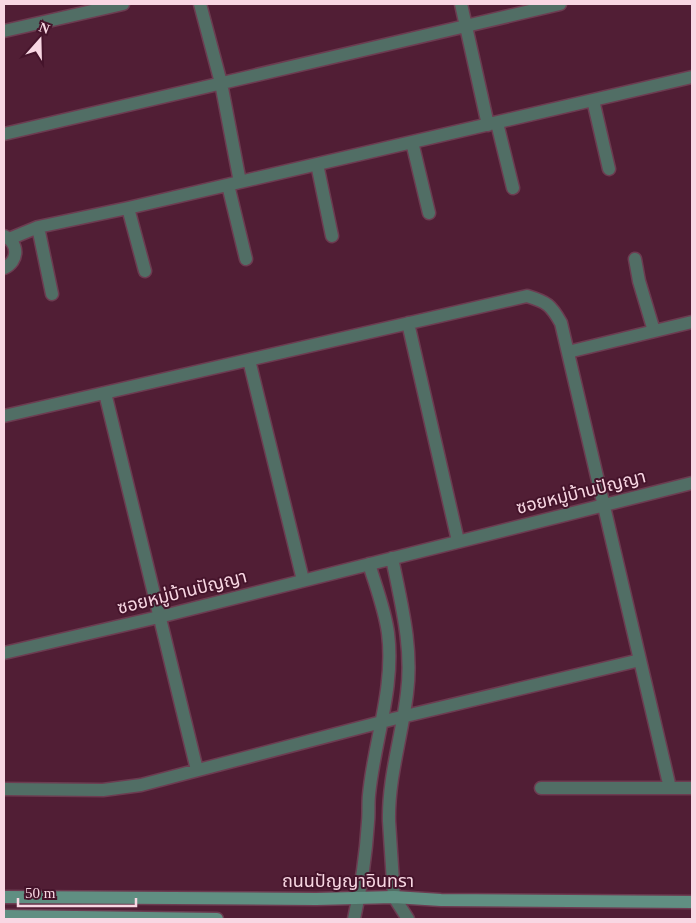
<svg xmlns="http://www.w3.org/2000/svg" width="696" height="923" viewBox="0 0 696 923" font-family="'Times New Roman','Noto Sans Thai',serif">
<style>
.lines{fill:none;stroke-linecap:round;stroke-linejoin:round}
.minor-casing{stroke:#6c3c51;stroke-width:15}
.secondary-casing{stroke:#6c3c51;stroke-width:15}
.minor{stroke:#516e65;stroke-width:12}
.secondary{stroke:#608f82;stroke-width:12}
.labels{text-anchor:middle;stroke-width:4;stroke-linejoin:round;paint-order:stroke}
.street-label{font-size:18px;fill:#f8d7e3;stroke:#45142b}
</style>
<rect width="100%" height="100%" fill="#511e35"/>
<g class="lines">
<g class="minor-casing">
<path id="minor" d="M200,4L221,83L240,182
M461,4L488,125
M4,31L123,4
M593,100L609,169
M497,123L513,188
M4,134L560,4
M412,142L429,213
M317,164L332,236
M228,185L246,259
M128,208L145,271
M38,227L52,294
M4,236C19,243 19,261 4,268
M9,239L38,227L128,208L692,77
M635,259L639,281L654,331
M408,323L458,541
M568,352L692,322
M249,360L303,580
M105,393L197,770
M4,416L527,296C547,302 551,305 561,323L670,788
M392,558C401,603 413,647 407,693C402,736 388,778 389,821L394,897L408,919
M4,653L163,616L692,483
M541,788H692
M4,789L103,790L141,785L393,719L640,660
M354,919C361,888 366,854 368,822C369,813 368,804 369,795C374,741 395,688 388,633C385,610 376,587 369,564"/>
</g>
<g class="secondary-casing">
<path id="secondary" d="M4,897L316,899L394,897L441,900L692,902
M4,916L217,919"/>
</g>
<use href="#minor" class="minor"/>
<use href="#secondary" class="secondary"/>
</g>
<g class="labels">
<g class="street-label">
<text transform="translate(581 492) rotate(-14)" y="6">ซอยหมู่บ้านปัญญา</text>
<text transform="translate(182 592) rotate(-14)" y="6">ซอยหมู่บ้านปัญญา</text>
<text x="348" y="887">ถนนปัญญาอินทรา</text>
</g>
</g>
<rect width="696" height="923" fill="none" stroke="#f8d7e3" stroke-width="10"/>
<g transform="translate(40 40) rotate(20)" stroke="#45142b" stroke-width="4" paint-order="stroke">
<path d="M0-4L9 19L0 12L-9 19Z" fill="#f8d7e3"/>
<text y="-8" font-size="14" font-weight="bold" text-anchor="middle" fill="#f8d7e3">N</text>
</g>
<path d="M18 898v8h118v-8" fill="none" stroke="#f8d7e3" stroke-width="2.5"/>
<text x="25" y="898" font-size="15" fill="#f8d7e3" stroke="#45142b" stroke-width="4" paint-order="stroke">50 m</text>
</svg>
